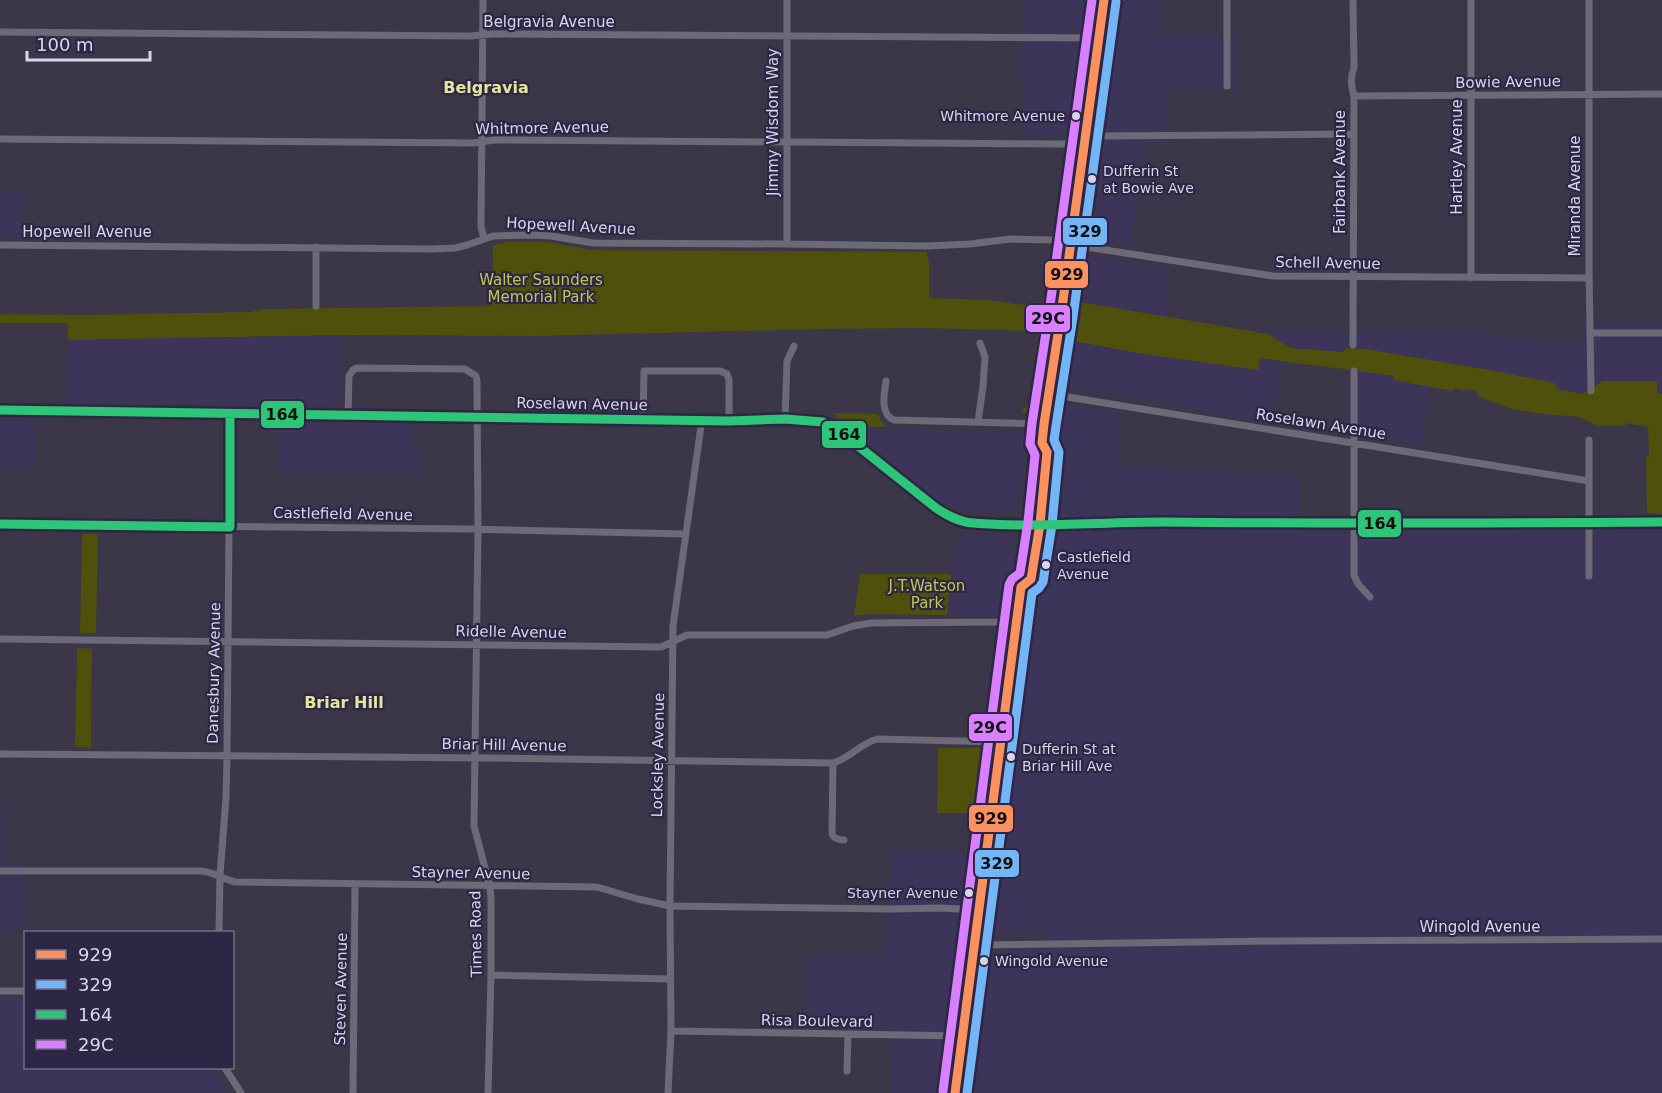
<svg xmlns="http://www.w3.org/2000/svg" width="1662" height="1093" viewBox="0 0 1662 1093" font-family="'DejaVu Sans',sans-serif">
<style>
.built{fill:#3d3559}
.green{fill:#4e500c}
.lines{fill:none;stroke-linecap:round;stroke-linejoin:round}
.minor{stroke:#6c6a77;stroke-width:7}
.tertiary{stroke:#6c6a77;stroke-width:8}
.secondary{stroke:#6d6771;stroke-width:9}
.bus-1-casing{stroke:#2d2645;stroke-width:14}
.bus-2-casing{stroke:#2d2645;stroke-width:14}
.bus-3-casing{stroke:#2d2645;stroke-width:14}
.bus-4-casing{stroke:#2d2645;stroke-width:14}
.bus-1{stroke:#fa915f;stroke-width:9}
.bus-2{stroke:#73b5f6;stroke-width:9}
.bus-3{stroke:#2dc577;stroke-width:9}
.bus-4{stroke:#d880ff;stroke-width:9}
.bus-dot{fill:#d8d5ea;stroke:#2d2645;stroke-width:2}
.labels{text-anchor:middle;stroke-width:4.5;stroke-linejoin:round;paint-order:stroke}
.bus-label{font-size:14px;fill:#d8d5ea;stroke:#2d2645;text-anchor:start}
.street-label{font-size:15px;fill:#d8d5ea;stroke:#2d2645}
.park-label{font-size:15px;fill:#c1c84b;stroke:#2d2645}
.neighbourhood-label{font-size:16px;font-weight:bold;fill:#e1e89a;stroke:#2d2645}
.line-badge{stroke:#2d2645;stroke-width:2}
.pale-badge-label{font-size:16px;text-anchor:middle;font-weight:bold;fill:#111}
</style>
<rect width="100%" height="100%" fill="#3b3749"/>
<path class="built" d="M1024,0H1089L1068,131L1064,135L1023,136L1024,95L1021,75V31L1024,30Z
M1116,0H1161L1157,35L1235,37V90L1168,89L1164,142H1144L1131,247L1090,240L1086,239L1083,232L1086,206L1089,204L1098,147V122Z
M0,192L23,193L21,237H0Z
M1083,257L1170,268L1166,316L1080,302Z
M1582,324H1662V394L1657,393V381H1603L1583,394L1558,389L1555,383L1495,371L1342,352L1291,348L1268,334L1300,333L1468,332L1501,334L1502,340L1583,342Z
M340,335L339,406L66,402L68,340Z
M1074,341L1137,353L1257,370L1260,358L1283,362L1272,424L1068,385Z
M1347,370L1361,371L1394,376L1393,380L1429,386L1421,445L1345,434Z
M1061,405L1117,411L1120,461L1124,466L1298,478L1299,532L1662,530V1093H971L990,951L1047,949V932H992L1008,830L1026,674L1044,537L1058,411Z
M0,420H33L34,468L0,467Z
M276,422L411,423V448L422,449L421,472L289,471L288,474H279L280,440L276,439Z
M850,429L1024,432L1027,434L1029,441L1016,510L1011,512H979L967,511L949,506L937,500Z
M960,536H1008L1013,540L1009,609L1005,615H947L951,574Z
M0,810H6L5,865L23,866L24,877L23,930L0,929Z
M977,851L940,1093H890V1030L802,1027L810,956H882L888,915L890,852Z
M0,997H25L26,1049H23V1060H25L26,1068H213L216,1076L228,1093H0Z"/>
<path class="green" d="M507,242H548L590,250L926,252L929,262V298L989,300L1045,308L1038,330L1042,331L1043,342L1033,411L1022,413V410L1027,406L1029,401L1038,331L922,328L819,329L535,336L340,335L68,340V323H0V315L4,314L80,315L251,312L263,309L492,306L493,245Z
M1080,302L1268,334L1291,348L1342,352L1347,348L1366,349L1495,371L1555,383L1558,389L1582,394L1603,381H1657V393L1662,394V514L1647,513L1646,457H1649L1648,427L1626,423L1625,426H1597L1580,417L1544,414L1512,409L1477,396V391L1467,389L1466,391L1454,388L1453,391L1393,380L1394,376C1349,369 1305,365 1260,358L1258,370L1137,353L1074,341L1079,310L1078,304Z
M833,413L878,414L881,421L886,427L848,426Z
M82,534H98L96,633H80Z
M860,574H951L947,615L872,614L854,616Z
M77,648L92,649L91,748L75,747Z
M938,748H981V752L985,755L977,813H937Z"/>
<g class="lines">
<path class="minor" d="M483,0L481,227L484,238
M1227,0V86
M1589,0V269L1591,391
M0,32L470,36L493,34L1099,38
M1354,96L1662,94
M0,139L472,143L495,140L1065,144L1100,136L1353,134
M787,244V0
M0,245L431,249L455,248L467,245L493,236L531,235L551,236L593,243L787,244L927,246L970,244L1010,239L1054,240L1086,247L1273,276L1589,278
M1471,278V0
M316,306V247
M1591,333H1662
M1353,345L1354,96C1351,86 1350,78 1354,68L1353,0
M1354,371V575L1358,584L1370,597
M886,381C884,394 880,415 894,420L1044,424
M1049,394L1589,481
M0,410L729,421L785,419L809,421L823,422L838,430L936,508L951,518L965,523L1026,524
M348,414L349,376L353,370L357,368L465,369L476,376L477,381L478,529L474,826L490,887L491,899V975L488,1093
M643,419L644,371H720L727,374L729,380V421
M785,419L787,361L794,346
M978,422L983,386L985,357L980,343
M0,524L469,529L686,534
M1589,576V440
M0,639L661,647L687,635H827L853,626L871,623L1000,622L1016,621
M0,754L484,758L833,763C850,758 858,745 877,739L1001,742
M833,763L832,834C834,839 839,840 844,840
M0,871H201C214,872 223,879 235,882L597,887L638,899L670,906L891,909L940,908L978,910
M219,932L220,875L226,797L227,756L230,414
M973,945L1281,941L1662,939
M491,975L670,979
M0,991H26
M671,1031L962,1036
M225,1068L241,1093
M847,1071L848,1035
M353,1093L355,885
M668,1093L671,1031L670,906L673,626L702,419"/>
<path class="tertiary" d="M1026,524L1110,522L1354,524L1662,522"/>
<path class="secondary" d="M1021,587L1031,579L1040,524L1047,452L1042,443L1044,424L1061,315L1070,243L1104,0
M955,1093L973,945L1021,587L1018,580L1037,450L1042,443"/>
<g class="bus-1-casing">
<path id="bus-1" d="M955,1093L1021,587L1031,579L1040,524L1047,452L1042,443L1044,424L1061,315L1104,0"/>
</g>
<g class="bus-2-casing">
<path id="bus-2" d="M967,1093L1032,593L1039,588L1043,582L1052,525L1059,452L1054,440L1056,426L1073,317L1116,2"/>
</g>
<g class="bus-3-casing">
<path id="bus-3" d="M0,410L729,421L785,419L823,422L838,430L936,508C948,516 959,522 973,523C1036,528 1101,522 1163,522C1330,524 1496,523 1662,522
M0,524L230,527V414"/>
</g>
<g class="bus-4-casing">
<path id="bus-4" d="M943,1091L1009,585L1012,579L1020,573L1028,522L1035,455L1030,444L1032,423L1049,313L1092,0"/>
</g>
<use href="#bus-1" class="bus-1"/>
<use href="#bus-2" class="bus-2"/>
<use href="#bus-3" class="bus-3"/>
<use href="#bus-4" class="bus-4"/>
</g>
<g class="bus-dot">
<circle cx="1076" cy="116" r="5"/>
<circle cx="1092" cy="179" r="5"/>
<circle cx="1046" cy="565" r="5"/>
<circle cx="1011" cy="757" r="5"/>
<circle cx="969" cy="893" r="5"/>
<circle cx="984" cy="961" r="5"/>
</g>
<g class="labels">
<g class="bus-label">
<text x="1065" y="121" text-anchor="end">Whitmore Avenue</text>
<text x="1103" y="176">Dufferin St<tspan x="1103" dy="17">at Bowie Ave</tspan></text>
<text x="1057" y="562">Castlefield<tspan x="1057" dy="17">Avenue</tspan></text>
<text x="1022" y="754">Dufferin St at<tspan x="1022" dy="17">Briar Hill Ave</tspan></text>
<text x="958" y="898" text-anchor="end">Stayner Avenue</text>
<text x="995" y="966">Wingold Avenue</text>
</g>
<g class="street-label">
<text x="549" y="27">Belgravia Avenue</text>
<text transform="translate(1508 82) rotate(-1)" y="5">Bowie Avenue</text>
<text transform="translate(773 122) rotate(-90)" y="5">Jimmy Wisdom Way</text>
<text transform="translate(542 128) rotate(-1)" y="5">Whitmore Avenue</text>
<text transform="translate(1457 157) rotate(-90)" y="5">Hartley Avenue</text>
<text transform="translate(1340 172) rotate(-90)" y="5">Fairbank Avenue</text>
<text transform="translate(1575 196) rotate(-90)" y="5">Miranda Avenue</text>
<text transform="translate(571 226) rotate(3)" y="5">Hopewell Avenue</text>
<text x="87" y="237">Hopewell Avenue</text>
<text transform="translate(1328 263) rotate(1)" y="5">Schell Avenue</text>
<text transform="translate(582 404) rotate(1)" y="5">Roselawn Avenue</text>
<text transform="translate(1321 424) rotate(9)" y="5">Roselawn Avenue</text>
<text transform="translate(343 514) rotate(1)" y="5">Castlefield Avenue</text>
<text transform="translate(511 632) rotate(1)" y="5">Ridelle Avenue</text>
<text transform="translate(214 673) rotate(-89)" y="5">Danesbury Avenue</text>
<text transform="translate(504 745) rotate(1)" y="5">Briar Hill Avenue</text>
<text transform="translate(658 755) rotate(-89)" y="5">Locksley Avenue</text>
<text transform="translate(471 873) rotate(1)" y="5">Stayner Avenue</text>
<text x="1480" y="932">Wingold Avenue</text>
<text transform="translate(476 934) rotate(-91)" y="5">Times Road</text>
<text transform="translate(341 989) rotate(-89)" y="5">Steven Avenue</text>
<text transform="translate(817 1021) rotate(1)" y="5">Risa Boulevard</text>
</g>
<g class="park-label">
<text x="541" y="285">Walter Saunders<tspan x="541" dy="17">Memorial Park</tspan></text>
<text x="927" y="591">J.T.Watson<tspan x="927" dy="17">Park</tspan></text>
</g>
<g class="neighbourhood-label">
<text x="486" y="93">Belgravia</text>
<text x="344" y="708">Briar Hill</text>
</g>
</g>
<g class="line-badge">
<rect x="1062" y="217" width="46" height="29" rx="6" fill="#73b5f6"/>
<rect x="1044" y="260" width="45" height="29" rx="6" fill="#fa915f"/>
<rect x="1025" y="304" width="46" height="29" rx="6" fill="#d880ff"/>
<rect x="260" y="400" width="45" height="29" rx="6" fill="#2dc577"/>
<rect x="821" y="420" width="46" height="29" rx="6" fill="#2dc577"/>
<rect x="1357" y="509" width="45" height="29" rx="6" fill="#2dc577"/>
<rect x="968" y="713" width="45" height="29" rx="6" fill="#d880ff"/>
<rect x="968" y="804" width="46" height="29" rx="6" fill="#fa915f"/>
<rect x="974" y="849" width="46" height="29" rx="6" fill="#73b5f6"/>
</g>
<g class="pale-badge-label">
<text x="1085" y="237">329</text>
<text x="1067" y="280">929</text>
<text x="1048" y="324">29C</text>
<text x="282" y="420">164</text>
<text x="844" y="440">164</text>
<text x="1380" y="529">164</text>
<text x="990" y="733">29C</text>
<text x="991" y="824">929</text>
<text x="997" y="869">329</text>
</g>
<rect x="24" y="931" width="210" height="138" fill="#2d2645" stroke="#716c87" stroke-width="1.5"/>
<rect x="36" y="950" width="30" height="9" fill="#fa915f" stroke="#716c87" stroke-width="1.5"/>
<text x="78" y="961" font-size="18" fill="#d8d5ea">929</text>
<rect x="36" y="980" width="30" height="9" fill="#73b5f6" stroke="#716c87" stroke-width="1.5"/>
<text x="78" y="991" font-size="18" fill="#d8d5ea">329</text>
<rect x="36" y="1010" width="30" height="9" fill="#2dc577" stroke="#716c87" stroke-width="1.5"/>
<text x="78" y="1021" font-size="18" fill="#d8d5ea">164</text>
<rect x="36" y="1040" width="30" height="9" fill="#d880ff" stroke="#716c87" stroke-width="1.5"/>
<text x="78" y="1051" font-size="18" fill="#d8d5ea">29C</text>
<path d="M27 51v9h123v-9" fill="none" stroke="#d8d5ea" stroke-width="3"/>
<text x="36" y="51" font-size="18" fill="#d8d5ea" stroke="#2d2645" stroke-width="4.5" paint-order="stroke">100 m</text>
</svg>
